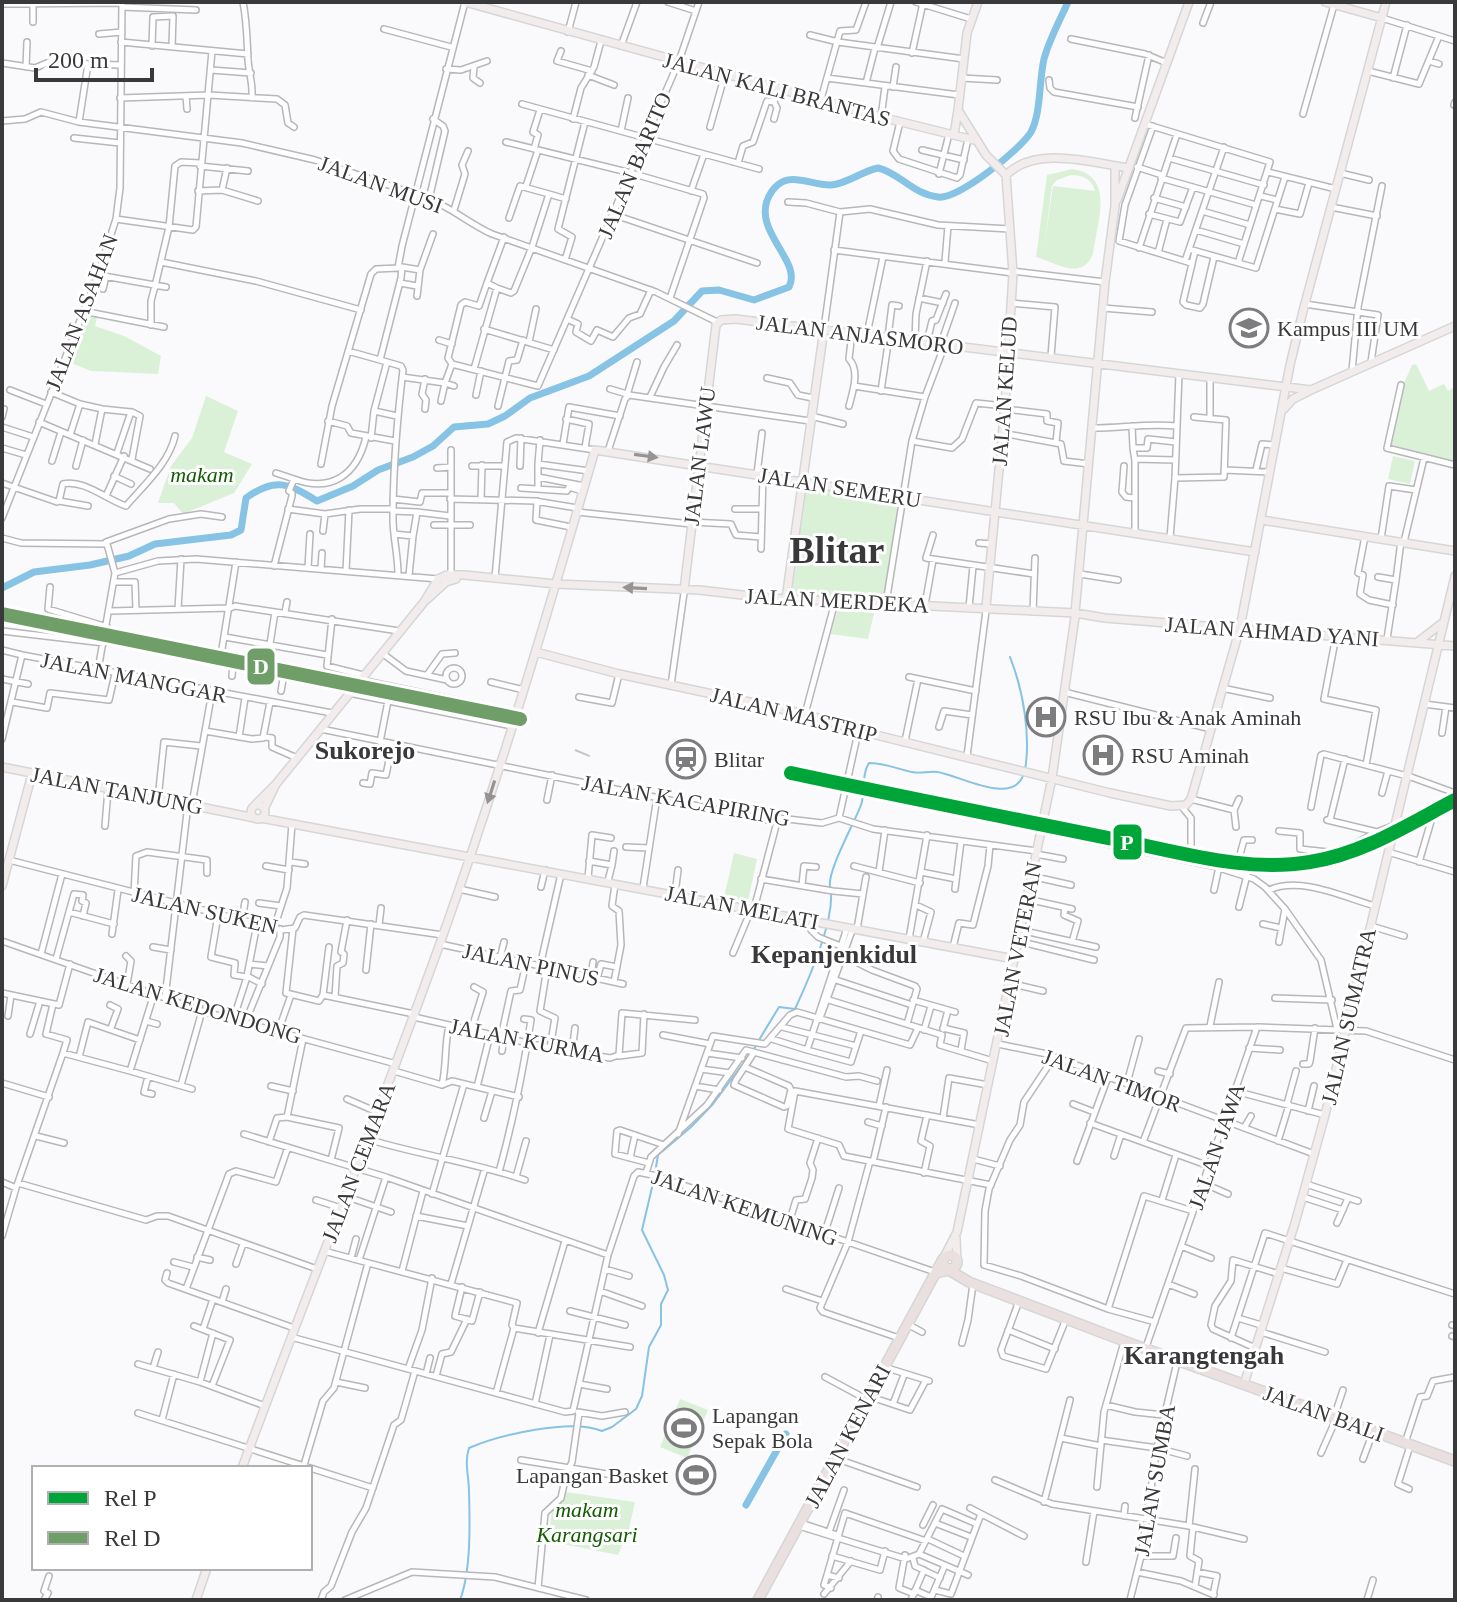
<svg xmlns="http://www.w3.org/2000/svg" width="1457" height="1602" viewBox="0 0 1457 1602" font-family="'Times New Roman',serif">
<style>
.green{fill:#daf1d7;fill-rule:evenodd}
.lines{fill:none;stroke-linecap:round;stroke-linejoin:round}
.stream{stroke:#86c3e4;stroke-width:2}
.river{stroke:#86c3e4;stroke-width:7}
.minor-casing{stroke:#b7b7ba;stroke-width:8}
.major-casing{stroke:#d6d6d7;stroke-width:10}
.highway-casing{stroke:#d6d6d7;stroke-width:12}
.minor{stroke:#fefeff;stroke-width:5}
.major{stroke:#f2edec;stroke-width:7}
.highway{stroke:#eae0df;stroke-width:9}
.rail{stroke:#c5c5c7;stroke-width:2;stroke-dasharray:16 8;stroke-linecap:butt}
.rail-1-casing{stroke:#fff;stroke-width:20}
.rail-2-casing{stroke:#fff;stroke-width:20}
.rail-1{stroke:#00a53a;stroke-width:14}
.rail-2{stroke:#6f9e68;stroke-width:14}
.oneway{fill:#969394}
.labels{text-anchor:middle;stroke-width:6;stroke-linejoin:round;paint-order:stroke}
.street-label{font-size:22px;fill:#39393b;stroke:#fff}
.poi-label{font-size:22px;fill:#39393b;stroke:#fff;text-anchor:start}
.park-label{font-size:22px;font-style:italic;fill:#125c00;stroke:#fff}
.quarter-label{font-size:26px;font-weight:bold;fill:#39393b;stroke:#fff}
.town-label{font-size:38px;font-weight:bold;fill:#39393b;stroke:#fff}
.line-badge{stroke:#fff;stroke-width:3}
.badge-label{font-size:22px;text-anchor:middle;font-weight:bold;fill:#fff}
</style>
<rect width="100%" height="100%" fill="#fafafd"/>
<path class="green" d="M1072,169C1116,175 1097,222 1093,254C1081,282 1055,262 1036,257L1047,175ZM1071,175C1083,175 1092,179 1095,191L1053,186L1044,248L1052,186L1057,180Z
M84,313L97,317L95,326L124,336L161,356L158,374L91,371L66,361Z
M1416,364L1429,391L1444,384L1448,391L1455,387V463L1390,444L1405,381L1412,365Z
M206,396L238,411L224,452L252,464L234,493L183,514L174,503H158L171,466L192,438Z
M1393,456L1415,461L1410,484L1388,479Z
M802,477L900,493L885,602L788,597Z
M850,604L876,605L868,639L830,634L839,606Z
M734,853L757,859L748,901L724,898Z
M680,1399L708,1410L687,1458L660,1447Z
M566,1492L635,1502L629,1529L618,1555L548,1541L552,1511Z"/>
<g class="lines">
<path class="stream" d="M1010,657C1023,690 1031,735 1025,770
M830,887C827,871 854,824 861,805C866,791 861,775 869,763C885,763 897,769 912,772C920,774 929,771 937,772C957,774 1011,806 1023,776
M759,1040L779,1007L795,1009C808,981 833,923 831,893
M655,1173L658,1155L691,1127L713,1104L756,1046
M460,1600C471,1571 470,1524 469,1492C469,1476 464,1463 469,1448C499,1435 571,1418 602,1431L612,1427L636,1409L642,1396L649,1347L661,1325V1304L668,1290L664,1275L642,1230L654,1179"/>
<path class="river" d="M2,588L34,572L90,565L129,556L155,544L231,535L241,530L246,498C275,477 288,483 317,501L353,486L378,470L413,457L433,446L454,427L488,424L505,416L530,398L589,376L674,321L702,291L719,290L754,300L789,287C803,261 751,231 769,196C785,166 809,186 831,185C847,184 862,171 878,168C900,173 912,194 938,197C958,200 1021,149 1031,132C1041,114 1039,80 1044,59C1049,40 1060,20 1068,2
M746,1505L786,1434"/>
<g class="minor-casing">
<path id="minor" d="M243,2C247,22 247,40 248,60C249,73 253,84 252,98
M668,2L696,11
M916,2L971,19
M2,4L122,3
M122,7L196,10
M1382,18L1455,41
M33,22V4
M1203,23L1211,2
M384,29L451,47
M568,32L576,2
M99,34L122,32
M810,35L838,42L964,59
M1071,39L1145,54L1167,63
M121,42L248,54
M152,46L153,17L173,16L172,47
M621,46L637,2
M877,48L891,2
M561,51L557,61L592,71
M912,53L923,3
M1429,61L1439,64
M2,63L35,68L61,57L88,64L121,65
M26,67L27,42
M474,67L473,78L480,83
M446,69L461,70L487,61
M211,70L251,73
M1368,71L1419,84L1439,36
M588,75L614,85
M827,78L959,95
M962,78L997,80
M1393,78L1407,25
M1049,80L1050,88L1054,92L1138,107
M866,83L875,48
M893,87L896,67
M186,96L187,109
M120,98L209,95L277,99L285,105L288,123L294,127
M821,99L840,31L856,30L866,2
M522,104L759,169
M1454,105L1455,102
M1303,114L1334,5
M881,117L885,87
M1135,118L1149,55
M573,119L581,88L594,67L601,41
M774,119L777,108L774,102L778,88
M2,121L25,119L41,112L79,122L242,143L315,160L429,199C452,208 470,224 492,234L656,292L717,322
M79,122L88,64
M900,122L893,151L899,159L957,178L960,175L968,139
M1145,124L1270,162L1238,263
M1153,126L1125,205L1119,241L1191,263
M710,127L725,74
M621,131L628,98
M74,138L120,143
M506,142L631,173L703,194L704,198L670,298
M534,149L538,135L533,132L540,110
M922,150L964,160
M1169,158L1264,185
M738,163L743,146L753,142L767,101L774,102
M200,166L248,171
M1137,167L1162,175
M1268,172L1336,189
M1340,173L1369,180
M939,174L949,134
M1161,178L1256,205
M526,186L538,150
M222,190L227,168
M198,191L222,190L258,201
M691,191L704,154
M549,194L566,199
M1261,196L1277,200
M1154,198L1186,207
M429,199L445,131L443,126L433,119
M788,202L806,203L840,212
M1331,207L1377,216
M1275,209L1300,214L1309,183
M454,210L465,174L462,165L468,151
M1202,211L1250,225
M612,214L757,263
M1149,214L1180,222L1193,187
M116,219L193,230L196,227L212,51
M1196,230L1244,244
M1139,248L1177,134
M1189,249L1256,268L1285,177
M834,250L1013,273
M1195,251L1183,302L1186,305L1200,308L1203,304L1214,257
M1158,253L1167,219
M565,260L572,237L558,229L585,122
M1185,261L1224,147
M161,262L256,281L361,310
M945,262L948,226
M402,267L420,270L417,296
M420,270L433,234
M1012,271L1105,282
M98,275L166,287
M400,283L417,286
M155,286L169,227L175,166L181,162L200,163
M497,288L487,283L504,237
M103,289L106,276
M919,298L943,303
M1011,303L1055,307L1051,356
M1305,304L1378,315L1371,362
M1103,308L1152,312
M83,311L164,327
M567,319L578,324L576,332L591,341L597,330L613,337L629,318L640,314L651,290
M151,325V301L155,286
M484,329L554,350
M824,329L840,212L870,209L938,225L1010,229
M867,334L883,257
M888,337L892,305L899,306
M439,340L452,344
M915,340L916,314L927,261
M529,342L536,309
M927,342L932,321L936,320L946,294
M941,343L955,303
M348,351L380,360
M452,364L448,358L461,305L465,302L479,306L487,283
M474,369L497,288L511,293L514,291L532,247L549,194L520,186L509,218
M1352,371L1358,307L1382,186
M402,377L445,383L452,364L538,386L679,61L699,2
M767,378L790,383L798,395L813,398
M1401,385L1387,448L1455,465
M854,386L925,397
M610,389L627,394
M10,390L46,404
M881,391L889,337
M51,392L80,404
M476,395L481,371
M627,395L637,362
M650,397L664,367L677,345
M441,401L445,383L454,386
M498,406L509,361L517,360L523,340
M849,406C853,391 860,370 849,359L852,332
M425,409L426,400L422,394L425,379
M1005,409L1047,414V421L1058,423L1056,442
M374,411L397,416
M132,412L140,416L132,459
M811,416L843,424
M2,417L4,409
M1210,418V378
M566,419L589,424L585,448
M328,421L347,426L351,433L395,441
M39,422L150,469
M1132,426L1133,448
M2,427L33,437
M1093,428C1122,428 1149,423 1177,426
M1002,433L1061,444L1064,461L1089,464
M70,435L80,404L102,409L131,412L117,453
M371,438L374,411L387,362
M540,440L538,464L589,471
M912,441L952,448L962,439L976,403L1005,406
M95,444L102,409
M563,444L569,407L620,416
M2,448L26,455
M608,451L625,399L629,395L810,421
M1135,459L1175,460
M52,461L61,432
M321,464L332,406L371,274L376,269L398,268
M76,466L83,440
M472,466H503
M520,466L521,438
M1124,466L1122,492L1126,497L1134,498
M437,468L451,467
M1224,470L1269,472
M1256,470L1262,444L1275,445
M276,473L294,479
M757,474L762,433
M114,476L131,484
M538,477L584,486
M1175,478L1224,477L1226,420L1194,417
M2,483L57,502L59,501L63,484C84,479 107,500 126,506C144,485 169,463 175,436
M521,488L567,491L569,487L582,491
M538,488V464
M106,496L124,456
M393,499L420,502L422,493H450
M450,499L535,501L577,508
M481,499L482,465
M59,501L88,506
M537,501L536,520L571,527
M288,509L325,514L360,509H393
M735,509H762
M393,511L417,512L413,536
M417,512L450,516
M577,512L691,524
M2,518L98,275L116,219L120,188L122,2
M691,522L731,524L736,535L761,537
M434,525H470
M323,531L325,514
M1135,532V461L1133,448H1147L1148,439L1176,442
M394,534L413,536L409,575
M933,535L926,558L1034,574
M1365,536L1358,573L1363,575L1360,594L1369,600L1393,605
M2,538L21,543L107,544L115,573L98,670
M1170,538L1175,478L1179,374
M1381,539L1389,486L1416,490
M106,542L169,519L201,514L222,517
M1404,542L1424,458
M979,543L992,544
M761,549L763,476
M274,566L292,496V493L289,491L294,479C331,493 357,475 366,437
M308,568L310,534
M321,569L322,553
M346,571L349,510
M115,573L158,561L196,559L438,579
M398,574C398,555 393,537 393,519C393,469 397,420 403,370L401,366L380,360L401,278L402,267L398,268L402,246L465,2
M1080,574L1118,580
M451,575V450
M1378,577L1396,580L1387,639
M495,578L507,442L516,438L595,450
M1396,580L1401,541
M114,582H135L136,610
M50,587L48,609L107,627
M886,603L912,441L925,397L945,344
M925,605L933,560
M969,608L973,566
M178,609L181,559
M110,611L230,608L235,606L399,631
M285,612L287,602
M1033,612L1035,558
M332,619L327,666L363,675
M2,631L104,643
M106,631L267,663
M1336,636L1324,699L1376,710L1366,765
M225,637L327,655
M104,639L329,683L350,691
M270,644L275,612
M2,650L22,655
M382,653L406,671L447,680
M221,655L236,562
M446 676a8 8 0 1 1 16 0a8 8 0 1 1-16 0Z
M427,675L442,654L455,653
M232,676L233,664
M909,677L976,691
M2,679L28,684
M361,680L517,713
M491,682L524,690
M671,685L684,593
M1222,688L1270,698
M281,691L284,674
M1064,692L1211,729
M349,693L512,726
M579,697L612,703L619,674
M12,702L47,708L50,693L109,700L115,674
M1424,704L1455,708
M805,714L835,602
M939,727L944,711L972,715
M321,729L777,822L779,818L822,823L839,818L857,737L856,730
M205,731L252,739L263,738L270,702
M1442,733L1446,707
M239,737L245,698
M265,737L272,738V747L297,758
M2,739L22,655L332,713
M905,741L918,679
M380,742L388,701
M967,756L986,611
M363,783L370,784L372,773L386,775L392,745
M878,787L1043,822
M1382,793L1388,771
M885,796L1041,828
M158,799L164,742L201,746
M1191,799L1234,810L1236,827
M547,800L552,775
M1443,802L1455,796
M192,804L212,692
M1182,807L1191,818V851L1238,862L1244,840H1252
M1311,807L1321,755L1324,754L1411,777L1455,793
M1234,810L1239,799
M839,818L873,829L1037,851
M1327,820L1377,832L1395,825
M1330,820L1345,759
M105,826L108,790
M1041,830L1213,866L1254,879L1265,887L1285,909L1321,960L1337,1029
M1279,831L1300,833V849L1337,853L1377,832
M626,847L649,848
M1388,852L1455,872
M1036,854L1063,859
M9,860L281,930L295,928L300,917L304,915L443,935
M589,861L612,865L614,851
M291,862L305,864
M1419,862L1432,818L1455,803
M266,866L289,870
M854,866L920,883
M879,872L885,830
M921,872L956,879
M1031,876L1071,885
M588,878L592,835L611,838
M761,879L833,891L863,894
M608,881L612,865
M802,885L804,866L816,867
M541,887L545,870
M643,888L657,797
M459,889L495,897
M955,889L961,841
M1214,890L1219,867
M1269,890C1301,876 1343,897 1375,906
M134,894L136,856L147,852L207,860V873
M675,894L678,870
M1027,899L1072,909
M259,903L281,906
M916,905L931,912L923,942
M1239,907L1247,875
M1065,908L1064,915L1078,921L1072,942
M754,909L777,822
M69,912L114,924
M218,915L211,957L235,963L234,975L247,977L233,1020
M242,920L245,902
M812,921L811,930L818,937L843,947
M257,924L247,976L262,984
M1263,924L1281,928
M379,925L381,908
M1371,926L1404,936
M274,928L287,888L292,824
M293,929L286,993L319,1001L323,995L414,1014
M857,929L866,877
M1020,930L1096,947
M112,934L118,890
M909,939L927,835
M2,941L202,1011L396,1064
M1018,941L1094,960
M1279,942L1285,909
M440,944L623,984
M153,947L171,950
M953,947L959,923L973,925L988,866L990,845
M733,953L751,910
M41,954L62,874
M126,956L131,961L127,984
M844,956L872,970L915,986L917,989L907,1024
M500,958L504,942
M56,959L74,894L83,895L82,901L86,903L83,916
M250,964L268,966
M540,966L561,874
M547,968L540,1011L555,1018L550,1048
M366,970L371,924
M591,978L593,962
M597,979L601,964L617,967
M836,980L912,1005
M614,982L621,945L619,911L612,906L615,884
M1009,983L1043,991
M2,993L59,1005L70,964
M323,995L329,947
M335,997L337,966L343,963L344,954L341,952L347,920
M165,998L188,804
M1275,998L1332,1000
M829,1000L942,1035L940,1045L993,1061
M913,1000L955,1012
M53,1004L46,1034L67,1040L63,1053
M110,1005L118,1009L111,1028
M198,1010L201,1000
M8,1016L11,995
M414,1017L541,1046L610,1058L619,1055L622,1013L695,1020
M820,1018L853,928
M146,1021L157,1024
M245,1023L280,937V929
M1210,1026L1219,982
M782,1027L856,1046
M943,1028L964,1033L961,1050
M943,1029L948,1010
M924,1030L931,1006
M471,1031L483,992L474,987
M278,1032L291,995
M30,1034L40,1001
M663,1035L710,1044
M501,1037L511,991L520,990L526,963
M303,1039L287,1117L339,1128L331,1160
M772,1039L807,1050L847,928
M998,1044L1047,1054L1314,1154
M1249,1048L1280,1050
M807,1050L851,1062L861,1031
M502,1051L504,1038
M572,1052L575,1028
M707,1053L742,1058
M619,1056L642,1053L644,1014
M79,1057L88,1022L140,1040
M1054,1057L1024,1102L1020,1125L1010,1140L989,1189L985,1211L984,1265L1021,1276L1108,1309L1155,1322
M1303,1064H1309L1310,1061L1315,1028
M745,1067L789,1086L791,1090L787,1106L784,1107L734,1085L736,1080L753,1054
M701,1069L730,1073
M130,1071L192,1089
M394,1071L442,1085L452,1081L519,1097
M1158,1071L1170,1074
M148,1077L144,1092L152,1094
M2,1083L49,1097
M1127,1083L1139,1039
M181,1085L202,1011
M442,1085C447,1064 444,1047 449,1026
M271,1086L293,1091
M695,1086L719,1090
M477,1087L490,1035
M1235,1091L1325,1115
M347,1099L377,1112
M1073,1104L1094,1112
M1287,1104L1296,1071
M879,1106L887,1070
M1308,1111L1314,1086
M484,1118L492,1091
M943,1118L949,1078L988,1085
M868,1122L882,1126
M1090,1123L1209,1166
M980,1125L795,1091L788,1129L839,1145L844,1156L991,1185
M1244,1128L1251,1116
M244,1134L386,1177L608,1255
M678,1134L713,1036L765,1044L790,1015L797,1012L910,1045L918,1028
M36,1136L64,1143
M367,1139C419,1155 473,1162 525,1180
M1278,1141L1289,1105
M269,1142L277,1118L287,1117
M1143,1142L1186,1028L1257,1027
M1114,1156L1121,1134
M630,1158L635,1135
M973,1159L1000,1166
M870,1161L848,1242L820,1308L823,1312L899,1338
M1077,1161L1108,1077
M873,1162L886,1107
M649,1163L615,1154L617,1131L620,1130L664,1145
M499,1172C513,1121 523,1072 531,1020L524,1019
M646,1173L651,1157L707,1105L746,1050L846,1077L859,1076L877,1081
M924,1173L930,1146L921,1141L927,1115
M516,1177L526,1141
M2,1182L16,1188L63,1053L130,1071L154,994
M18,1183L146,1220L157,1216H168L317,1269
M1203,1183L1228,1194
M1306,1184L1358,1201
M432,1194L464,1084
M345,1196L391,1212
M1303,1197L1343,1210
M316,1200L341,1208
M1162,1200L1176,1155
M416,1216L468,1226
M789,1223L796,1200L805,1199L812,1178L813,1170L810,1163L818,1138
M1337,1223L1348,1198
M824,1235L839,1188
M2,1236L16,1188
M1181,1246L1211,1258
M324,1251L517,1303L512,1325L514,1328L496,1393
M197,1257L210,1260
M351,1258L356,1239
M359,1260L386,1177
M174,1262L193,1267
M236,1264L243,1244
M1281,1268L1337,1284L1347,1260
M605,1269L629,1276
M402,1271L423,1191
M167,1273L165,1280L168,1283L294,1328
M451,1284L485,1168
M1168,1284L1194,1294
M462,1287L455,1316L472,1321L480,1292
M186,1289L229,1174L236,1171L276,1182L288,1147
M786,1289L822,1301
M600,1291L642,1306
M1019,1301L1001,1350L1003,1356L1046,1369L1066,1319
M222,1302L226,1289
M1108,1309L1144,1196L1193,1211
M570,1311L625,1325
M1238,1318L1261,1325
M909,1325L922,1332
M1452,1325L1455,1326
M194,1326L230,1340L212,1386
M514,1328L630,1347
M203,1329L213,1299
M1008,1330L1055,1349
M1261,1332L1325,1352
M538,1333L565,1241
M1452,1336L1455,1337
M291,1337L565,1412L573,1411L608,1255L634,1176L638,1172L657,1176L935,1272
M1231,1338L1265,1233L1455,1294
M962,1343L968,1320L973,1284
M1146,1347L1257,1027L1366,1031L1455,1060
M1255,1348L1213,1329L1211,1325L1215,1306L1231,1281L1233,1260L1279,1274
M138,1364L200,1382L265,1406
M884,1367L929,1381
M153,1368L158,1352
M408,1369L422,1330L432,1278
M426,1374L430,1358
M436,1376L442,1354L451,1352L467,1319
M825,1377L866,1399
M200,1382L213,1333
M336,1382L365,1388
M579,1384L607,1389
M868,1396L910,1410L926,1380
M535,1404L550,1335
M893,1404L904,1375
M1106,1405L1135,1412L1164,1415
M578,1412L602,1416L625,1412
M138,1413L373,1488
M1334,1417L1343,1390
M162,1420L174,1374
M1061,1438L1101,1446
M1101,1440L1157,1448L1187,1456
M1405,1443L1420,1397L1427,1396L1433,1381L1455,1377
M1321,1453L1336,1419
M835,1458L917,1487
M1363,1459L1373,1432
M521,1460L631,1478
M304,1465L323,1401L334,1388L368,1263
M995,1480L1052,1504L1189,1526L1244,1539
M1097,1487L1104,1412L1124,1342
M1409,1489L1398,1484L1410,1446
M1044,1502L1070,1400
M970,1508L1024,1536
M1124,1516L1125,1506
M801,1523L837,1535
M935,1523L971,1537
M923,1525L933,1505
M799,1526L906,1559L919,1554L942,1509L977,1524
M1189,1526L1195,1469
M1193,1527L1190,1556L1199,1561L1195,1586
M829,1532L844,1490
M928,1539L964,1556
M919,1554L968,1575
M905,1555L899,1588L914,1594
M832,1556L880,1570L885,1551
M1141,1556H1173L1176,1538
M913,1558L915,1566L940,1578
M1086,1562L1094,1511
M1137,1572L1181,1581L1214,1595
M1197,1572L1217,1576L1213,1595
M827,1575L824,1585L831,1588
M839,1578L827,1575L845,1513L926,1541
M538,1588L545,1513L561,1498L566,1475L572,1462L579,1413
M915,1590L931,1597
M935,1590L951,1594L981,1514
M824,1594L851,1561
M44,1600L48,1593L44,1591L49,1576
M321,1600L324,1592L331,1586L352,1532L366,1508L394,1425L401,1420L415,1371
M345,1600L412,1572L495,1577L586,1600
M877,1600L878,1597
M911,1600L924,1570
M930,1600L945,1565
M1130,1600L1141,1556L1157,1448L1177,1362
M1367,1600L1373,1580"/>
</g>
<g class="major-casing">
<path id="major" d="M465,2L881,117L974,140
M978,2L967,33L958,110L986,155L1006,175
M1325,2L1382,18
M954,135L958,110
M1006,175C1036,145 1092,163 1129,168
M1117,200L1189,2
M1284,409L1293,399L1309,391
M1262,520L1455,551
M684,590L716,325L721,320L736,319L1311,390L1455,326
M786,599L824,329
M424,602L438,579L447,575H464L556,584L699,590L769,598L1075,613L1105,618L1455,646
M986,607L1005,406L1013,273L1006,175
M1075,613L1105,282L1115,206V166
M1419,641L1441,624
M536,652L619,674L805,714L856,730L1110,793L1171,806L1186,805L1191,799L1240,628L1290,365L1303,311L1386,2
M2,767L255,818
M255,805L276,784L424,602L446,582L456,579
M251 812a7 7 0 1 1 14 0a7 7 0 1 1-14 0Z
M264,809L275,786
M261,818L1014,959
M2,886L32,774
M956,1238L957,1262
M943,1259L957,1232L1052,778L1075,617
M1244,1384L1295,1223L1325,1115L1455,576
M242,1468C308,1290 379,1114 443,935C500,775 548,612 595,450L1255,552
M196,1600L207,1568"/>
</g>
<g class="highway-casing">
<path id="highway" d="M943 1262a7 7 0 1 1 14 0a7 7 0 1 1-14 0Z
M936,1273L949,1270L969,1282L1124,1341L1455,1461
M758,1600L943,1259"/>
</g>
<use href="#minor" class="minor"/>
<use href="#major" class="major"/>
<use href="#highway" class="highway"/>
<path class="rail" d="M575,750L592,757"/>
<g class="rail-1-casing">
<path id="rail-1" d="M791,773C898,796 1005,817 1113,839C1177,851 1244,873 1310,862C1363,854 1409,824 1455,800"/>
</g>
<g class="rail-2-casing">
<path id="rail-2" d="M2,614L520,719"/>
</g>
<use href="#rail-1" class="rail-1"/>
<use href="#rail-2" class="rail-2"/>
</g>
<defs><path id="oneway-solid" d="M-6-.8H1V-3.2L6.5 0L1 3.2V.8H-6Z" transform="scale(2)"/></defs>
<g class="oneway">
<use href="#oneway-solid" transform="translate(646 456) rotate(8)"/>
<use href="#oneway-solid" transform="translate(635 588) rotate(-177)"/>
<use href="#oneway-solid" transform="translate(491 792) rotate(108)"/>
</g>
<defs>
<g id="university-ring" transform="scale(2)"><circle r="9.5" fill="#fff" stroke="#7d7d7f" stroke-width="1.5"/><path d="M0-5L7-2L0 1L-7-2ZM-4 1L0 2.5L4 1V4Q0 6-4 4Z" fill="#7d7d7f"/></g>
<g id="hospital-ring" transform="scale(2)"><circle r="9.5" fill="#fff" stroke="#7d7d7f" stroke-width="1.5"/><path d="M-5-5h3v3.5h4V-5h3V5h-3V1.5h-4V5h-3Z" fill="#7d7d7f"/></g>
<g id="station-ring" transform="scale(2)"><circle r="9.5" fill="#fff" stroke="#7d7d7f" stroke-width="1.5"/><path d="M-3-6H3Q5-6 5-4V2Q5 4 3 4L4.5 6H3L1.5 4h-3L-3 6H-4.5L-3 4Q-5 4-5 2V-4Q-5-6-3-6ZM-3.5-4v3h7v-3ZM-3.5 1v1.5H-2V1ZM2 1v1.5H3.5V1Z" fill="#7d7d7f"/></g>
<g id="stadium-ring" transform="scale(2)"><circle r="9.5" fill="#fff" stroke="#7d7d7f" stroke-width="1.5"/><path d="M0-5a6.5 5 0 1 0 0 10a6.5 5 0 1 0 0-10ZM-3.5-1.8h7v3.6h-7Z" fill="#7d7d7f"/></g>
</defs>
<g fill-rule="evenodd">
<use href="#university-ring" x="1249" y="328"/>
<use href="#hospital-ring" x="1046" y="717"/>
<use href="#hospital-ring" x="1103" y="755"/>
<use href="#station-ring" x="686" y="759"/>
<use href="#stadium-ring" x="684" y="1428"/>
<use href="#stadium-ring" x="696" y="1475"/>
</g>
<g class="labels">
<g class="street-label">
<text transform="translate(777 89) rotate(15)" y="8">JALAN KALI BRANTAS</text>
<text transform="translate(634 165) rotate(-67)" y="8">JALAN BARITO</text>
<text transform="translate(381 184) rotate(20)" y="8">JALAN MUSI</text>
<text transform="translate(81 312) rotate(-69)" y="8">JALAN ASAHAN</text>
<text transform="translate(860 334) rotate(7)" y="8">JALAN ANJASMORO</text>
<text transform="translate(1004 391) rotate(-86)" y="8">JALAN KELUD</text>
<text transform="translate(699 456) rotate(-83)" y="8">JALAN LAWU</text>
<text transform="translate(840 487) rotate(9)" y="8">JALAN SEMERU</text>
<text transform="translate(837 600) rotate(3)" y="8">JALAN MERDEKA</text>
<text transform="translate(1272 631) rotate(4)" y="8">JALAN AHMAD YANI</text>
<text transform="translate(134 677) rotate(11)" y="8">JALAN MANGGAR</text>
<text transform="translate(794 714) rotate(14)" y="8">JALAN MASTRIP</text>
<text transform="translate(117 790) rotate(11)" y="8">JALAN TANJUNG</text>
<text transform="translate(686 800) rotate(10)" y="8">JALAN KACAPIRING</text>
<text transform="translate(742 907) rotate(11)" y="8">JALAN MELATI</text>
<text transform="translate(205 910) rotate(13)" y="8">JALAN SUKEN</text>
<text transform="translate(1017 949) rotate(-79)" y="8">JALAN VETERAN</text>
<text transform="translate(531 964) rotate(12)" y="8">JALAN PINUS</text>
<text transform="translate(198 1005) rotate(17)" y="8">JALAN KEDONDONG</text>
<text transform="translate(1348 1016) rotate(-77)" y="8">JALAN SUMATRA</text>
<text transform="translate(527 1040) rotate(11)" y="8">JALAN KURMA</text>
<text transform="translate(1112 1080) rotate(20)" y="8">JALAN TIMOR</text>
<text transform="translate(1216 1146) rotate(-71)" y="8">JALAN JAWA</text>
<text transform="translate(358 1162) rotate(-69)" y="8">JALAN CEMARA</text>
<text transform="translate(745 1207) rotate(19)" y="8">JALAN KEMUNING</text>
<text transform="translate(1324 1413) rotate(20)" y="8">JALAN BALI</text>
<text transform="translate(847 1436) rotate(-62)" y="8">JALAN KENARI</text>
<text transform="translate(1154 1480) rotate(-80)" y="8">JALAN SUMBA</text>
</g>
<g class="poi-label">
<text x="1277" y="336">Kampus III UM</text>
<text x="1074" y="725">RSU Ibu &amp; Anak Aminah</text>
<text x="1131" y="763">RSU Aminah</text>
<text x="714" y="767">Blitar</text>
<text x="712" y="1423">Lapangan<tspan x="712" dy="25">Sepak Bola</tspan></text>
<text x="668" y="1483" text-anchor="end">Lapangan Basket</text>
</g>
<g class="park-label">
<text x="202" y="482">makam</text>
<text x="587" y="1517">makam<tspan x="587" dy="25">Karangsari</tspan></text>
</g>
<g class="quarter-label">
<text x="365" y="759">Sukorejo</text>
<text x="834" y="963">Kepanjenkidul</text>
<text x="1204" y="1364">Karangtengah</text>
</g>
<g class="town-label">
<text x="837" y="563">Blitar</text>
</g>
</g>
<g class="line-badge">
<rect x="246" y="647" width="30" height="39" rx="8" fill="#6f9e68"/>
<rect x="1112" y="823" width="31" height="38" rx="8" fill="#00a53a"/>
</g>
<g class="badge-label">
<text x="261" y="674">D</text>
<text x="1127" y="850">P</text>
</g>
<rect width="1457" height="1602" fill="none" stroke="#39393b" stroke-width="8"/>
<rect x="32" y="1466" width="280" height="104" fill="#ffffff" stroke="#b0b0b1" stroke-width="2"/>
<rect x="48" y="1492" width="40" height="12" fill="#00a53a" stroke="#b0b0b1" stroke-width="2"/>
<text x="104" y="1506" font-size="24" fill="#39393b">Rel P</text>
<rect x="48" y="1532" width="40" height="12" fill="#6f9e68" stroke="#b0b0b1" stroke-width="2"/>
<text x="104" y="1546" font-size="24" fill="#39393b">Rel D</text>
<path d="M36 68v12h116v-12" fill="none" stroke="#39393b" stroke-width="4"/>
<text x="48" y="68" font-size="24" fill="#39393b" stroke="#ffffff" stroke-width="6" paint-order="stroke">200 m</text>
</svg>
